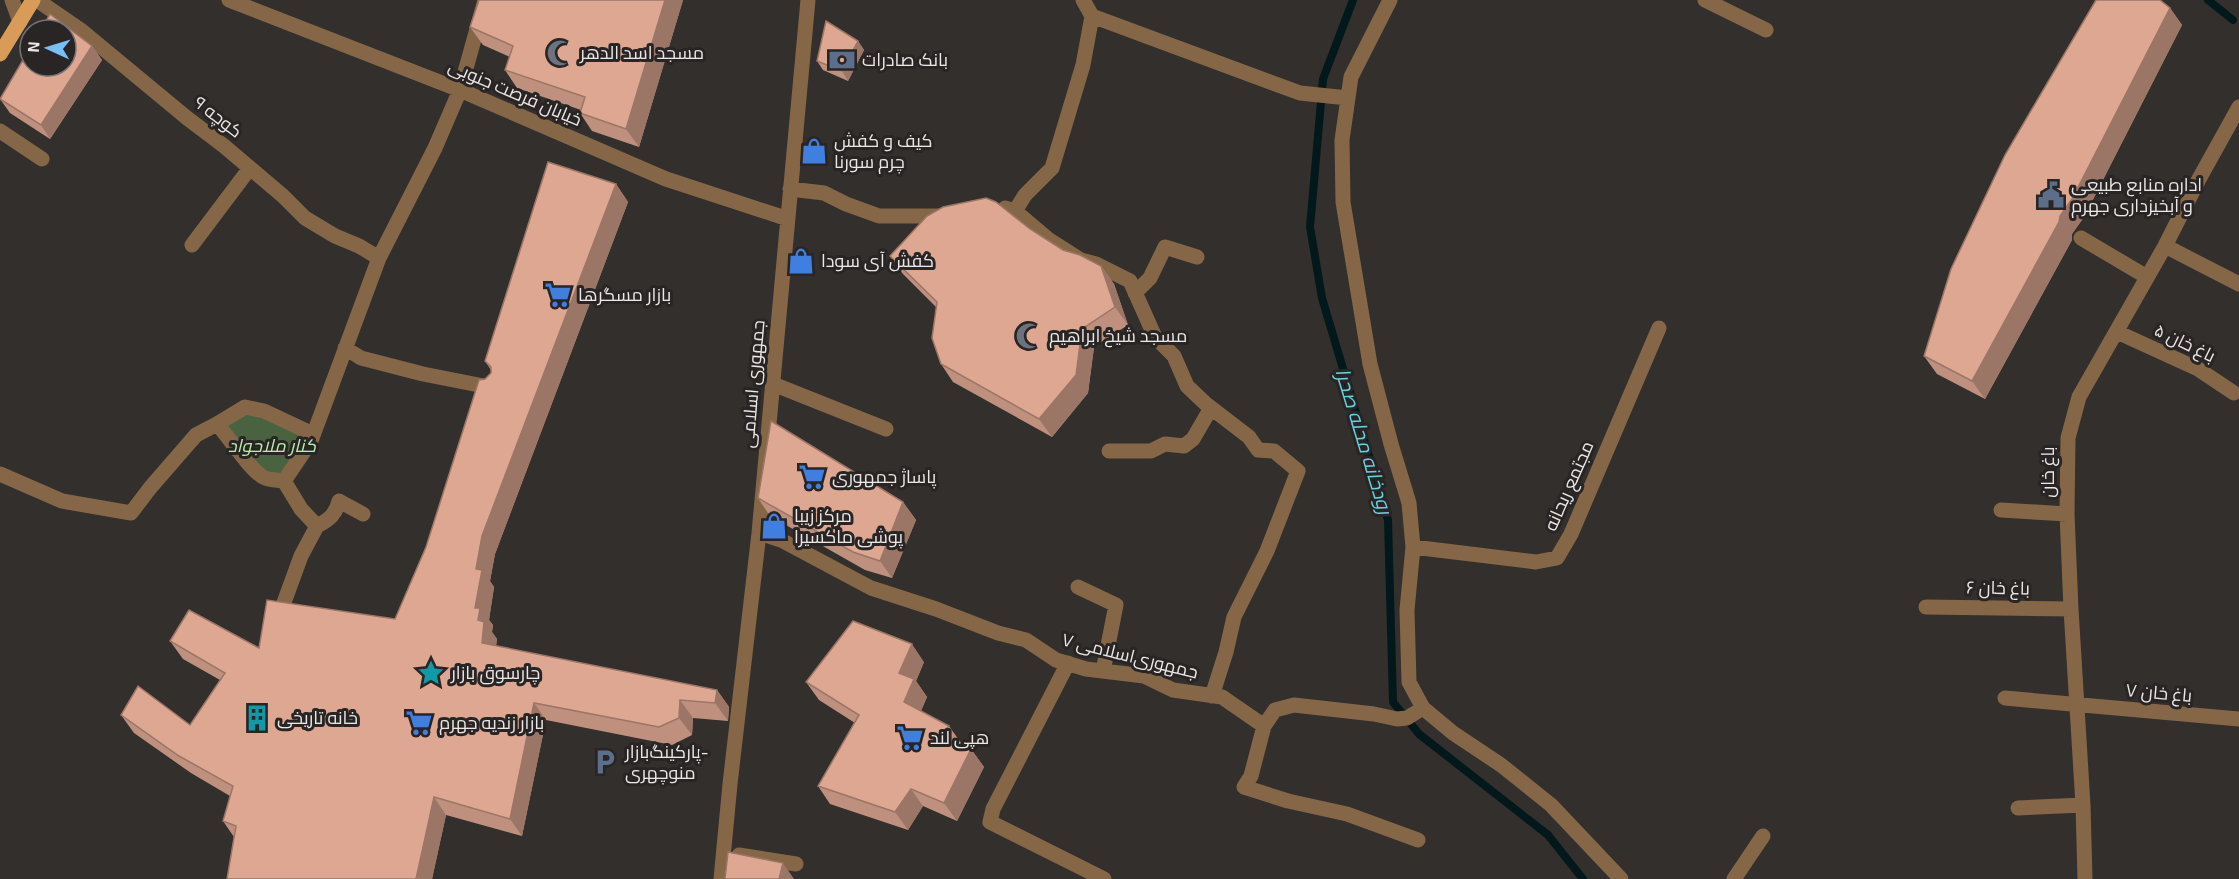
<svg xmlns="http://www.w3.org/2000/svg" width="2239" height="879" viewBox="0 0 2239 879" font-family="Georgia,Cairo,serif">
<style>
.green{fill:#496341}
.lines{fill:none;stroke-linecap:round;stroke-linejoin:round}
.stream{stroke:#03181b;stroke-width:8}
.minor{stroke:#856747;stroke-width:15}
.major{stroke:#d99c58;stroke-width:15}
.wall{fill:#bf907e}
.shaded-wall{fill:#9b7566}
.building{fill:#dea792;stroke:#9b7566;stroke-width:1.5}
.labels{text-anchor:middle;stroke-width:6;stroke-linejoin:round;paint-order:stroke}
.poi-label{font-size:18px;fill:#eae7e6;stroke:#292524;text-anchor:start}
.street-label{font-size:18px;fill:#eae7e6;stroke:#292524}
.park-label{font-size:18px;font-style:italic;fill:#bbeead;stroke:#292524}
.water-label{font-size:20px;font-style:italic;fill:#65d2e1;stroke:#292524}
</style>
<rect width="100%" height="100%" fill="#332f2d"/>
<path class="green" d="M245,407L313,434L284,481L264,478L217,424Z"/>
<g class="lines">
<path class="stream" d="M1353,0L1323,79L1310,227L1322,298L1388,520L1393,702L1419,734L1548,835L1583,879
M2208,0L2233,20"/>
<path class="minor" d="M12,0L20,22
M37,0L82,31L187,118L224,146L283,196L305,218L335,236L359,246L379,258
M229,0L460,90L666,179L788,219
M1083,0L1092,16L1300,93L1348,98
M1390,0L1351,77L1342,140L1343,202L1370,364L1391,444L1409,503L1413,547L1407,610L1409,682L1423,708L1453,733L1501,765L1551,805L1621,879
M1705,0L1766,30
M0,131L42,159
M790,189L824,193L846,204L879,216H947
M1005,208L1015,211L1025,195L1052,168L1083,65L1092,16
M1015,211L1048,239L1081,260L1096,264L1130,281L1155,337L1174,356L1187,386L1206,404L1249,437L1258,450L1274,451L1298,471L1267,551L1234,617L1226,652L1212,696
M2081,238L2147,277
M192,245L250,168
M2165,246L2239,284
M1135,293L1150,278L1165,247L1197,257
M2117,332L2198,369L2234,393
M345,348L361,358L423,374L494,388
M773,384L886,429
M217,424L245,407L264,411L313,434
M1109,451H1151L1165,444L1184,446L1193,439L1211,408
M0,474L62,501L131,513L150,488L196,435L217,424C228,436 253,474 265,478C270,480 278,480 284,481
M2001,510L2067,514
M317,526C329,520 336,514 339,501L363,514
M759,533L781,540L871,588L936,609L998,633L1026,640L1056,660L1086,669L1144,676L1173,690L1222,697L1264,726L1275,710L1294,705L1374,714L1397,719L1407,718L1423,708
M1413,547L1536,562L1557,558L1571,534L1659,328
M1078,587L1116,605L1103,671
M1926,607L2071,609
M282,608L301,556L317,526L301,509L284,481L311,441L379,258L435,148L460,90L485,0
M1068,663L993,809L990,822L1104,879
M2005,698L2239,719
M1264,726L1251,776L1244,787L1288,801L1347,814L1418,840
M2018,808L2083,805
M739,855L796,864
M721,879L730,784L759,533L808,0
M1734,879L1763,836
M2085,879L2083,805L2071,609L2067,514L2068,438L2079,397L2165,246L2199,179L2239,107"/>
<path class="major" d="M0,54L33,0"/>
</g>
<path class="wall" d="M683,0L639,147L592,131L580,113L581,110L517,88L505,70L510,57L483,45L470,27Z
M2170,8L2182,25L2084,217L2072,234V240L1985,399L1937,374L1924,356Z
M858,41L864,50L848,81L823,70L817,61Z
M92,46L102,60L50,139L10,113L0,99Z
M616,184L628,202L495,554L490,581L494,587L489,620L493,625L492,632L497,639L496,646L717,690L729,707L728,721L693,718L692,735L672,745L546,720L522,836L446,815L432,879H227L234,837L223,821L230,796L191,773L134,733L121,715L190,725L220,680L183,659L170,641L259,648L395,619L426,547L485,379L491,373V370L485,361Z
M1030,229L1063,250L1101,266L1114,284L1128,325L1094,347L1088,393L1052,437L953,382L941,364L936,307L903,274L890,256Z
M758,498L903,502L916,520L892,578L865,570L770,516Z
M924,662L916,681L927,697L921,711L949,726L961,743L959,745L971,749L984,767L957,821L923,806L908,830L830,804L818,786L855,723L819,700L806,682Z"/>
<path class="shaded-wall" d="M665,0H683L639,147L626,129Z
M2170,8L2182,25L2084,217L2072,234V240L1985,399L1972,381Z
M858,41L864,50L848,81L842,71Z
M92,46L102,60L50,139L41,125Z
M616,184L628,202L495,554L490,581L494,587L489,620L493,625L492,632L497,639L494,660L482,643L475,608L476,569L482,536Z
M1101,266L1114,284L1128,325L1115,307Z
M1082,329L1094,347L1088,393L1052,437L1039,419Z
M903,502L916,520L892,578L880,561Z
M912,644L924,662L916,681L927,697L917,720L904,702L899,673Z
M717,690L729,707L728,721L715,703Z
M680,700L693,718L692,735L679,718Z
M534,703L546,720L522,836L510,819Z
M971,749L984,767L957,821L944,803Z
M911,789L923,806L908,830L895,812Z
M434,797L446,815L432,879H416Z
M783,863L794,879H779Z"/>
<path class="building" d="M479,0H665L626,129L580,113L585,97L505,70L513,46L470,27Z
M2096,0H2160L2170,8L2072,199L2060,216L2059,222L1972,381L1924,356L1951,269L2005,155Z
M50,14L92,46L41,125L0,99L30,48V66H66V30H41Z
M826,21L858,41L842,71L817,61Z
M548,162L616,184L482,536L476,569L482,570L475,608H480L478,620L484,622L482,643L717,690L715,703L680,700L679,718L659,727L534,703L510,819L434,797L416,879H227L236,826L223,821L233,786L179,756L121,715L138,686L190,725L225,673L170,641L189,610L259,648L267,600L395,619L426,547L479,380L485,379L491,373V367L485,361Z
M986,198L996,202L1030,229L1063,250L1080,255L1101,266L1115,307L1082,329L1076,375L1039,419L941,364L932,338L937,302L890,256L927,216L943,207Z
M771,421L903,502L880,561L853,552L758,498Z
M853,621L912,644L899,673L914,679L904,702L949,726L937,737L971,749L944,803L911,789L895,812L818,786L859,715L806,682Z
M728,852L783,863L779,879H725Z"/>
<defs>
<g id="mosque-bare" transform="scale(2.07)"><path d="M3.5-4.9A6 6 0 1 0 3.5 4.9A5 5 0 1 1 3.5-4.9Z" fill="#6b7280" stroke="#292524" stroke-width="2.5" paint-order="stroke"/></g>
<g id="bank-bare" transform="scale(2.07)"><path d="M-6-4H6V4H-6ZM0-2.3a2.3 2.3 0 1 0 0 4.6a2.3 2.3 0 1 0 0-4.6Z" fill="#5c6f8a" stroke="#292524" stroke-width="2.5" paint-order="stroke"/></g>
<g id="shop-bare" transform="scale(2.07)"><path d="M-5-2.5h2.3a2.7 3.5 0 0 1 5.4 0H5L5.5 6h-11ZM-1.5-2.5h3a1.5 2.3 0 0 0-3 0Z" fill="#3f7fe0" stroke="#292524" stroke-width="2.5" paint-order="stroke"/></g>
<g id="civic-bare" transform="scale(2.07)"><path d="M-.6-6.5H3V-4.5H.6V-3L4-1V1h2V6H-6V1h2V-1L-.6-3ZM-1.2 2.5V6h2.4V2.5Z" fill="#5c6f8a" stroke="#292524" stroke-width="2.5" paint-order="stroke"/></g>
<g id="supermarket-bare" transform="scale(2.07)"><path d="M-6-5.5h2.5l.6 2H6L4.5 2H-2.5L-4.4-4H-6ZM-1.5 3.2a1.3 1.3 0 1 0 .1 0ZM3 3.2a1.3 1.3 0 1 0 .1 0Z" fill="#3f7fe0" stroke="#292524" stroke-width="2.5" paint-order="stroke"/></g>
<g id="sight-bare" transform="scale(2.07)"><path d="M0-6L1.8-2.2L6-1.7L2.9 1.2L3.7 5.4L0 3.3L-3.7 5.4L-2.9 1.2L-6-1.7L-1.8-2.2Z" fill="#0f9aa8" stroke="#292524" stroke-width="2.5" paint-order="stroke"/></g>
<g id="building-bare" transform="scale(2.07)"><path d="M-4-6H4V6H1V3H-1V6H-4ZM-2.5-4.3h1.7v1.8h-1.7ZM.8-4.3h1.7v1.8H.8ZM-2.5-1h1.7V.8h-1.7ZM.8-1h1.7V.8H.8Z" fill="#0f9aa8" stroke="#292524" stroke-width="2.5" paint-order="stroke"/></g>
<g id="parking-bare" transform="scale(2.07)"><path d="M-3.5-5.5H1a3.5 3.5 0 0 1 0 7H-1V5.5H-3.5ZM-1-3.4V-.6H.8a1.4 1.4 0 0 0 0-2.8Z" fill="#5c6f8a" stroke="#292524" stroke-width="2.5" paint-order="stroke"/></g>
</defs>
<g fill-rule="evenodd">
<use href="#mosque-bare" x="560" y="53"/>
<use href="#bank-bare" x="842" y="60"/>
<use href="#shop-bare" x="814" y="151"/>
<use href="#civic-bare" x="2051" y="195"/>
<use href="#shop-bare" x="801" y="261"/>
<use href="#supermarket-bare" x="558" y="295"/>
<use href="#mosque-bare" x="1029" y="336"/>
<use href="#supermarket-bare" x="812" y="477"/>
<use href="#shop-bare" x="774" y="526"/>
<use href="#sight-bare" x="431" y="673"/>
<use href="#building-bare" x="257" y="718"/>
<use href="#supermarket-bare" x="419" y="723"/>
<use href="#supermarket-bare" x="910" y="738"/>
<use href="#parking-bare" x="605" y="762"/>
</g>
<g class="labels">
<g class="poi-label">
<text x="580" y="59">مسجد اسد الدهر</text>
<text x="862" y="66">بانک صادرات</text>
<text x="834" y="147">کیف و کفش<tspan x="834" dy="21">چرم سورنا</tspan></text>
<text x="2071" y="191">اداره منابع طبیعی<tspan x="2071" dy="21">و آبخیزداری جهرم</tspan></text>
<text x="821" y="267">کفش آی سودا</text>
<text x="578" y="301">بازار مسگرها</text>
<text x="1049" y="342">مسجد شیخ ابراهیم</text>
<text x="832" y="483">پاساژ جمهوری</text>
<text x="794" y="522">مرکز زیبا<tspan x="794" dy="21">پوشی ماکسیرا</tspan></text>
<text x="451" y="679">چارسوق بازار</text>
<text x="277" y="724">خانه تاریخی</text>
<text x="439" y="729">بازار زندیه جهرم</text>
<text x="930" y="744">هپی لند</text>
<text x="625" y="758">پارکینگ‌بازار-<tspan x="625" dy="21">منوچهری</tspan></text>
</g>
<g class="street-label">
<text transform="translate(515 93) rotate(23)" y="6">خیابان فرصت جنوبی</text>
<text transform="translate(218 117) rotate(38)" y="6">کوچه ۹</text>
<text transform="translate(2185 343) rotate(26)" y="6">باغ خان ۵</text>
<text transform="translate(753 384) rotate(-85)" y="6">جمهوری اسلامی</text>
<text transform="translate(2048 472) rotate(-90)" y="6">باغ خان</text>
<text transform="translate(1569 486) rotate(-66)" y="6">مجتمع ریحانه</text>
<text transform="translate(1998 588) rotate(1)" y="6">باغ خان ۶</text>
<text transform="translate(1130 656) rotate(14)" y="6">جمهوری‌اسلامی ۷</text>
<text transform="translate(2159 693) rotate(5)" y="6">باغ خان ۷</text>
</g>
<g class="park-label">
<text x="272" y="452">کنار ملا‌جواد</text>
</g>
<g class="water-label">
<text transform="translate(1364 441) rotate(73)" y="7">رودخانه محله صحرا</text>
</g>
</g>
<g transform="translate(48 48) rotate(274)"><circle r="28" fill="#292524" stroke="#767372" stroke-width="1.5"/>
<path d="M0-4.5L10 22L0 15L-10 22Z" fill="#77bff7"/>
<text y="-9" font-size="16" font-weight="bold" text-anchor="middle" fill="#eae7e6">N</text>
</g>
</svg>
